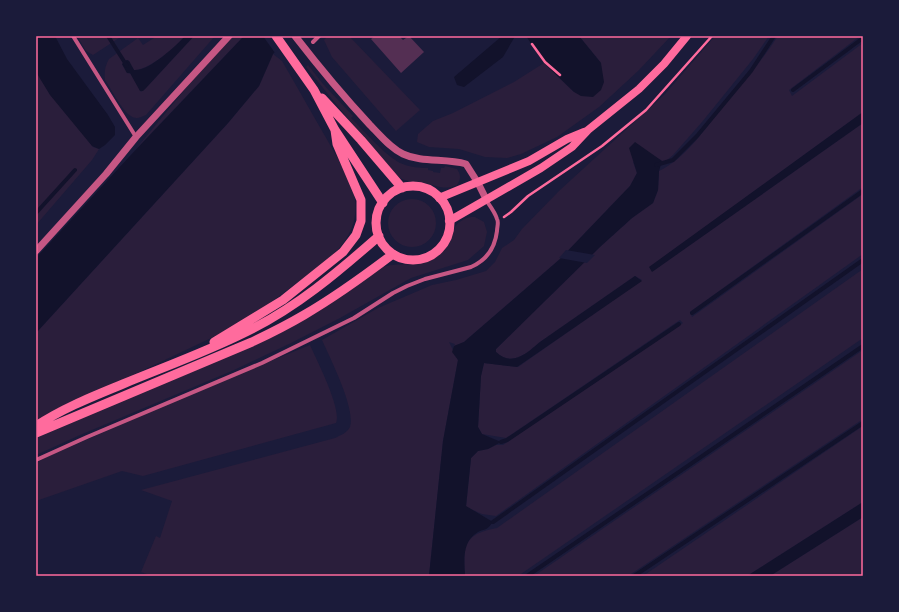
<svg xmlns="http://www.w3.org/2000/svg" width="899" height="612" viewBox="0 0 899 612" font-family="'Titillium Web',sans-serif">
<style>
.green{fill:#2a1e3b}
.water{fill:#12122b}
.pier{fill:#1b1b3a}
.lines{fill:none;stroke-linecap:round;stroke-linejoin:round}
.stream{stroke:#12122b;stroke-width:4}
.building{fill:#542f53}
.path{stroke:#ff6b9d;stroke-width:2.5}
.minor{stroke:#c65784;stroke-width:4}
.tertiary{stroke:#c65784;stroke-width:7}
.secondary{stroke:#ff6b9d;stroke-width:8}
.primary{stroke:#ff6b9d;stroke-width:9}
.neatline{fill:none;stroke:#ff6b9d;stroke-width:1.5}
</style>
<rect width="100%" height="100%" fill="#1b1b3a"/>
<path class="green" d="M77,36H122L93,55L86,51Z
M157,36H185C176,47 148,71 134,70L129,61L127,60L122,64L127,73L131,74L141,92L145,89L194,36H215L146,115C141,117 136,120 131,116C122,111 112,90 105,80C104,72 105,66 109,59L138,38L143,45Z
M232,36H244L136,149L190,83Z
M328,36H349L420,110L396,131L332,57L324,40Z
M579,36H671L638,71L599,107L557,137L521,154L507,158L485,157L459,149L429,147L417,142L418,134L433,121L453,113L514,82L544,63L574,92L601,63Z
M715,36H769L753,59L702,122L673,155L666,161H662L654,156L633,162L637,173L630,186L560,259L464,342L454,346L455,344L449,342L458,360L443,441L429,576H152L141,572L156,536L160,538L172,501L141,490L335,438C341,435 347,433 350,427C356,409 330,358 322,340L378,308L411,294L432,285L456,280L486,271L495,262L502,248L514,240L522,229L560,190L665,94Z
M778,36H860L789,90L792,96L863,43V112L650,267L653,271L863,123V187L690,312L692,317L863,194V254L496,516L482,514L466,507L471,458L478,451L488,449L496,445H503L683,323L680,320L506,438L482,434L478,427L481,376L484,363L518,367L642,280L635,276L540,342C526,354 512,367 496,352V349L601,246L632,218L653,203L658,190L659,171C686,158 703,131 721,109C741,85 761,62 778,36Z
M273,54L282,61C298,88 313,116 329,143C338,159 350,177 354,194C364,241 322,264 290,288C270,303 250,318 228,330L36,421V333L228,123L259,86Z
M36,59L93,147L99,149L92,160L36,225Z
M308,65L323,84L353,116L351,118C364,131 385,155 400,163C409,167 418,168 428,168V170L433,171V172L440,173L441,168H444L445,166L457,169C461,175 461,179 457,185C445,191 435,185 423,183C414,181 406,182 398,177L349,120L306,67Z
M388 223a24 24 0 1 1 48 0a24 24 0 1 1-48 0Z
M471,217H475L484,222L487,232L484,246L468,260L411,278L340,318L291,343L234,370L80,435L36,455L37,438L60,426L216,362L383,267C401,261 420,269 436,257C455,242 447,222 471,217Z
M863,269V338L518,576H465C463,545 464,534 497,528Z
M310,345C317,361 342,409 336,423L143,476L122,471L36,501V463L47,457L204,388Z
M863,350V419L628,576H534Z
M863,426V502L747,576H643Z
M863,517V576H770Z"/>
<path class="water" d="M36,36H55L67,59L108,115L115,127V135L105,145L99,149L92,146L50,95L36,72Z
M185,36H194L145,89L143,91H140L130,73H127L122,64L127,60L129,61L134,70C148,72 176,46 185,36Z
M244,36H290L273,54L259,86L228,123L36,333V258L129,157Z
M502,36H517L514,38L503,57L464,87L457,85L454,77Z
M526,36H579L601,63L604,82L601,90L593,97L581,96L574,92L544,63Z
M863,112V123L652,272L649,267Z
M635,142L662,161L659,171L658,190L653,203L632,218L601,246L496,349V352C512,367 526,354 540,342L635,276L642,281L517,367L484,363L481,376L478,427L482,434L501,442L488,449L478,451L471,458L466,506L493,522C486,531 487,528 478,532C462,541 464,560 465,576H429L443,441L458,360L452,352L454,346L464,342L560,259L630,186L637,173L629,148Z
M863,502V517L770,576H747Z"/>
<path class="pier" d="M263,36H292L275,53Z
M566,250L595,255L587,263L559,258Z"/>
<g class="lines">
<path class="stream" d="M108,36L127,66
M793,90L863,38
M656,165L673,160L697,136L751,71L774,36
M36,213L75,170
M692,313L863,191
M501,442L507,440L679,324
M493,522L863,260
M527,576L863,346
M634,576L863,423"/>
</g>
<path class="building" d="M375,36H399L403,40L409,36L424,52L401,73L371,39Z"/>
<g class="lines">
<path class="path" d="M532,44L545,62L560,75
M504,217L511,212L528,196L602,146L646,110L712,36"/>
<path class="minor" d="M73,36L136,137
M313,42L319,36
M36,460L87,437L262,363L354,318L393,293L407,286L425,279L471,267C487,260 495,248 497,231C497,227 499,222 497,219C495,212 490,206 486,200"/>
<path class="tertiary" d="M295,36C319,67 344,97 370,125C380,135 390,148 403,154C422,163 445,158 466,164L478,183L486,199
M36,251L106,174L136,137L229,36"/>
<path class="secondary" d="M439,198L529,161L567,139L584,132
M449,221L541,168L572,147L588,130L639,89L664,64L687,36"/>
<path class="primary" d="M276,36L314,90L335,130L383,203
M322,98L361,140L402,188
M376 223a37 37 0 1 1 74 0a37 37 0 1 1-74 0Z
M214,342L283,300L343,252L356,235L361,221V200L337,144L335,130
M36,426C63,408 94,396 123,384C164,367 206,352 246,332C296,308 338,272 379,236
M36,433L252,342C269,334 287,325 304,315C335,297 364,276 393,254"/>
</g>
<rect width="899" height="612" fill="none" stroke="#1b1b3a" stroke-width="74"/>
<rect x="37" y="37" width="825" height="538" class="neatline"/>
</svg>
